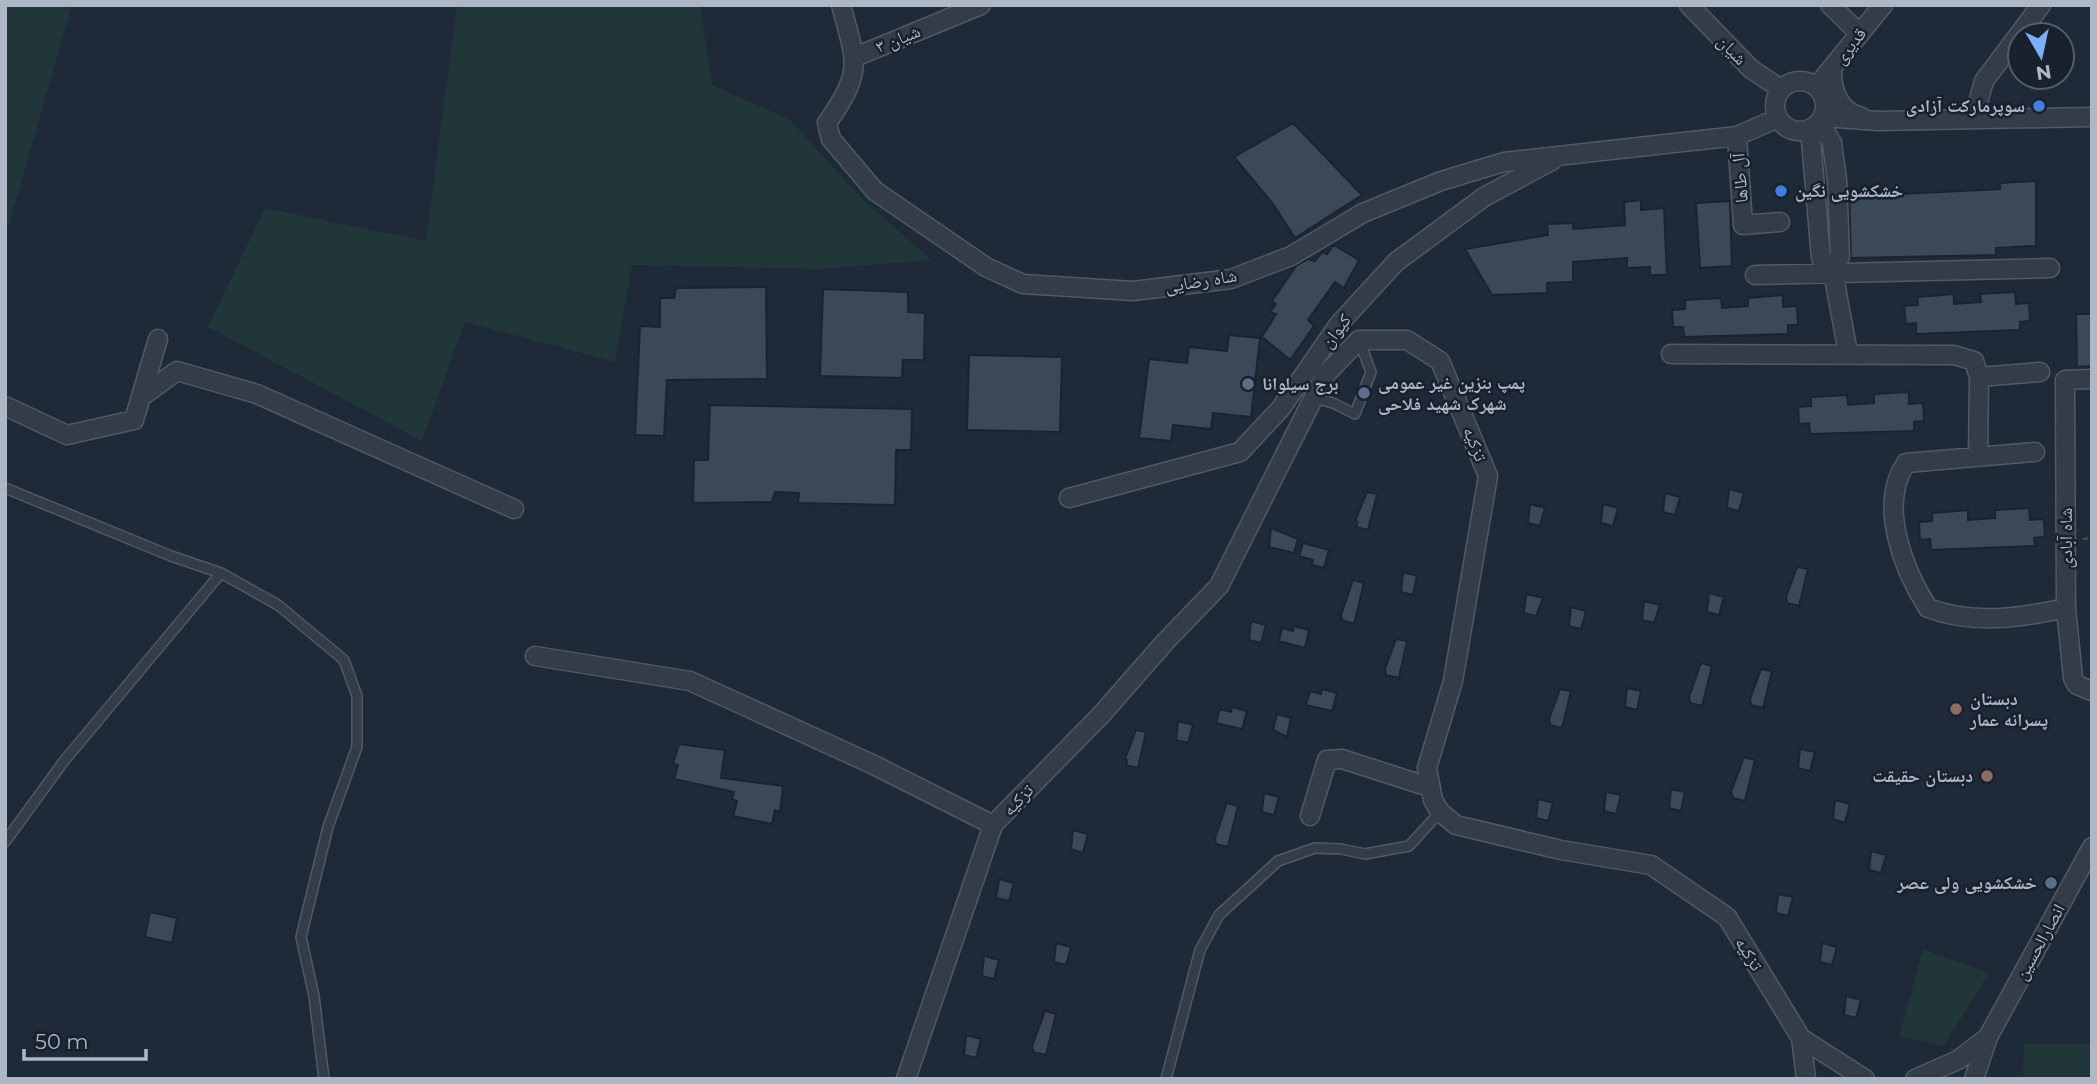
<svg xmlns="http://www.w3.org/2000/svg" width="2097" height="1084" viewBox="0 0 2097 1084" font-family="Montserrat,'Noto Naskh Arabic',sans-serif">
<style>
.green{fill:#213639}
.building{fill:#3b4858;stroke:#1a232f;stroke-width:2}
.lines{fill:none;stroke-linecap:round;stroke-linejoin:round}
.service-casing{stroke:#505a66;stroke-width:12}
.minor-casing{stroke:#505a66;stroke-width:21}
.path{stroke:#3c5253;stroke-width:2.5;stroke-dasharray:5 5;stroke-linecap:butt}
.service{stroke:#333c48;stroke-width:9}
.minor{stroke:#333c48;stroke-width:18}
.shop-dot{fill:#3f7fe0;stroke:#18212d;stroke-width:2.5}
.service-dot{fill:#5c6f8a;stroke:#18212d;stroke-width:2.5}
.education-dot{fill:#8d6e63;stroke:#18212d;stroke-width:2.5}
.labels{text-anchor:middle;stroke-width:5;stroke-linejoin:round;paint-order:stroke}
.street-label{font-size:18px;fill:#adb7c5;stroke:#18212d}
.poi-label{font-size:18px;font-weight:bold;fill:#adb7c5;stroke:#18212d;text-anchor:start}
</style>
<rect width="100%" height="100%" fill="#1f2a38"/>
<path class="green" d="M5,5H72L5,239Z
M457,5H700L712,85L790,120L863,200L932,260L819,269L632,265L615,362L465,322L422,441L208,327L265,208L426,241Z
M1923,949L1989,973L1944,1046L1899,1036Z
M2024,1044H2092V1079H2023Z"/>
<path class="building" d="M1293,123L1362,195L1295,238L1273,204L1234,157Z
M2036,181V246L1996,248V255L1851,258L1849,193L1881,191V195L2000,189V183Z
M1641,200V210L1664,208L1667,275H1650V267L1627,268V258L1573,262V282L1547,283V293L1492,295L1465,249L1548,235L1547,224L1573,223V229L1625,225L1624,202Z
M1730,201L1732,266L1700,268L1696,203Z
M1334,245L1359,260L1344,288L1335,282L1308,320L1314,326L1290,360L1262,337L1276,314L1270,312L1276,304L1272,301L1296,266L1308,259L1315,261L1322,252L1327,254Z
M766,287L767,379L667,380L664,436L635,435L640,326L660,327V298H674L676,288Z
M823,289L908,292V312L925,313L924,360H903L902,378L820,376Z
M2015,292L2016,304L2029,303L2030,321L2020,322V330L1916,334V323L1906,324L1904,306L1918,305L1917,297L1954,294V304L1981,302L1980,294Z
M1783,295V307L1797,306L1798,325H1788V334L1684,337L1683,327H1673L1672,310L1685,309V300L1721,298L1722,308L1748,306V298Z
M2076,314H2092V366L2077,367Z
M1229,335L1260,338L1251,417L1213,413L1211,429L1173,425L1171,441L1139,438L1149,359L1187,363L1189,347L1227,351Z
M969,355L1062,357L1060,432L967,430Z
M1909,392V404L1923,403L1924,421L1914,422V431L1810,434L1809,423L1799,424L1798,407L1811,406V397L1847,395L1848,405L1874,403V394Z
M710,405L912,409L911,450H896L895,505L798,503L799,493L775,492L772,502L693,503L694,460H708Z
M1729,489L1744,493L1739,511L1727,508Z
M1367,492L1377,494L1368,530L1356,527L1358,522L1355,521Z
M1665,493L1680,497L1675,515L1663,512Z
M1530,504L1545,508L1540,526L1528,523Z
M1603,504L1618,508L1613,526L1601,523Z
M2029,508L2030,520L2044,519L2045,537L2034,538L2035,546L1931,550L1930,539L1920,540L1919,522L1932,521V513L1968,510V520L1995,518V510Z
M1271,528L1298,539L1294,553L1269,547Z
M1303,543L1329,550L1324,568L1312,565L1313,560L1299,556Z
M1797,567L1808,569L1799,606L1787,603L1786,597Z
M1403,572L1417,576L1413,595L1401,592Z
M1353,580L1364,583L1354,624L1342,620L1341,615Z
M1709,593L1724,597L1719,615L1707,612Z
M1526,594L1543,598L1536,616L1524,613Z
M1644,601L1660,605L1654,623L1642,620Z
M1571,607L1586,611L1581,629L1569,626Z
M1251,621L1266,625L1261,643L1249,640Z
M1294,626L1309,630L1305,648L1279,641L1282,628L1293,631Z
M1396,639L1407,641L1399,678L1386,675L1385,669Z
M1701,663L1712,666L1702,706L1690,703L1689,697Z
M1761,669L1772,671L1763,708L1751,705L1750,699Z
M1627,688L1641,691L1637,710L1625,707Z
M1322,689L1337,693L1332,711L1306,705L1310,691L1321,694Z
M1560,689L1571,691L1562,728L1550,725L1549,719Z
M1232,707L1247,711L1242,729L1216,723L1220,709L1231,712Z
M1277,714L1291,718L1287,737L1273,730Z
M1178,721L1193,725L1188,743L1176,740Z
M1136,730L1146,732L1138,768L1126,765L1127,760L1125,759Z
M679,744L725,750L721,778L783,786L780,812L775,810L772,824L733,816L737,801L732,799L734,792L674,779L678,765L673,763Z
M1800,749L1815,752L1810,771L1798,768Z
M1744,757L1755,760L1745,801L1733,798L1731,792Z
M1671,789L1685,792L1681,811L1669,808Z
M1606,792L1621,795L1616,814L1604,811Z
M1264,793L1279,797L1274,815L1262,812Z
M1538,799L1553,803L1548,821L1536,818Z
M1835,800L1850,804L1845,823L1833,819Z
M1227,803L1238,806L1228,847L1216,844L1215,838Z
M1073,830L1088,834L1083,853L1071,849Z
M1871,851L1886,855L1881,873L1869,870Z
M999,879L1014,883L1009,901L996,898Z
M1778,894L1793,897L1788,916L1776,913Z
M150,912L177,918L172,943L145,937Z
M1056,943L1071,947L1066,965L1054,962Z
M1822,943L1837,947L1832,965L1820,962Z
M984,956L999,960L994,979L982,976Z
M1846,996L1861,1000L1856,1018L1844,1015Z
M1045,1011L1056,1014L1046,1055L1033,1052L1032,1046Z
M966,1035L981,1039L976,1058L964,1055Z"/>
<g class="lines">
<g class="service-casing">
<path id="service" d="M1314,398L1333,403L1355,414L1371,372L1359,340
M5,488L171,556L221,573
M5,842L64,761L221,573L278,605L344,660L357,696V747L328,827L301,937L314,996L324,1079
M1166,1079L1200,950L1219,915L1278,861L1315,848L1341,849L1365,854L1409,846L1440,812"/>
</g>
<g class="minor-casing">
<path id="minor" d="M841,5C857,64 863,71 827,123L831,139L875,191L986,267L1023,284L1133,291L1231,279L1291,256L1363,213L1441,181L1504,162L1737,136L1778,118
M1689,5L1751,69L1781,89
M1830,5L1860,34
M855,57L981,5
M1832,70C1832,92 1840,112 1862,117
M1775 106a25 25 0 1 1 50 0a25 25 0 1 1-50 0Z
M1817,86L1883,5
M1823,117L1879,121L2092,117
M1974,117L1984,81L2041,5
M1820,122L1832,143L1837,180L1840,256L1833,272
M1810,129L1821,258L1833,272L1848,353
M1737,136L1743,225L1780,222
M1755,275L2050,268
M1671,354L1954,355L1974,361L1979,377L1978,456
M1979,377L2040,372
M2092,379L2065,380L2066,608L2073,678L2077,685L2092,691
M141,397L177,371L257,394L514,509
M5,406L67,435L134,420L158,339
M2035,452L1906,463C1878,505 1903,569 1928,608C1973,625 2020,618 2066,608
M1069,498L1240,452L1281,408L1339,324L1396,262L1484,197L1553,160
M535,656L690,681L874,765L993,825
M1310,816L1327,760L1342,759L1429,787
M906,1079L993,825L1101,715L1165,642L1219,586L1325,375L1359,340H1407L1440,361L1488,476L1453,681L1427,768L1433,800L1440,812L1456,825L1561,850L1651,865L1727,917L1801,1038
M1806,1079L1801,1038L1865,1079
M1915,1079L1958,1060L1988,1037
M1974,1079L1988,1037L2092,847"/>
</g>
<path class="path" d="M2083,539L2092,538"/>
<use href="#service" class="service"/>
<use href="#minor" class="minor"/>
</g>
<g class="shop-dot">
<circle cx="2039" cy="106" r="7"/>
<circle cx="1781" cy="191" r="7"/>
</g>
<g class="service-dot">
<circle cx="1248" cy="384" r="7"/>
<circle cx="1364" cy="393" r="7"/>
<circle cx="2051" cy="883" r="7"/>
</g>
<g class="education-dot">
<circle cx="1956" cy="709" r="7"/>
<circle cx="1987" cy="776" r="7"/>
</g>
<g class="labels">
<g class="street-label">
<text transform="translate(898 39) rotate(-22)" y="6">شیان ۳</text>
<text transform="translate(1850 46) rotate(-52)" y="6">قدیری</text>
<text transform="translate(1732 50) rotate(46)" y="6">شیان</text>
<text transform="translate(1740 178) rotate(-94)" y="6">آل طاها</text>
<text transform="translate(1201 281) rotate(-9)" y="6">شاه رضایی</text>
<text transform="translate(1336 331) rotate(-53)" y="6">کیوان</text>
<text transform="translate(1475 444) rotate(68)" y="6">تزکیه</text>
<text transform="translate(2066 538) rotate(-90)" y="6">شاه آبادی</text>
<text transform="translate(1018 800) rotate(-46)" y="6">تزکیه</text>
<text transform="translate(2040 942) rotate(-61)" y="6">انصارالحسین</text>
<text transform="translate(1749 954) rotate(58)" y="6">تزکیه</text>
</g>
<g class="poi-label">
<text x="2025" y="112" text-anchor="end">سوپرمارکت آزادی</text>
<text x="1795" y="197">خشکشویی نگین</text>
<text x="1378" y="389">پمپ بنزین غیر عمومی<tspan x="1378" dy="21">شهرک شهید فلاحی</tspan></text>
<text x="1262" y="390">برج سیلوانا</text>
<text x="1970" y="705">دبستان<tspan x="1970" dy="21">پسرانه عمار</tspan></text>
<text x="1973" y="782" text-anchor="end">دبستان حقیقت</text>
<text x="2037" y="889" text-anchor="end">خشکشویی ولی عصر</text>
</g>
</g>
<rect width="2097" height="1084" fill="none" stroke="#adb7c5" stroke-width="14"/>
<g transform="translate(2041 56) rotate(171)"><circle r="33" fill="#18212d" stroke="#545d6a" stroke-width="2"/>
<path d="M0-5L12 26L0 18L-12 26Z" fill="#7caffb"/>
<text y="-10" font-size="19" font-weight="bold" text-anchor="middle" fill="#adb7c5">N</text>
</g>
<path d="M24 1049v10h122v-10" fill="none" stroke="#adb7c5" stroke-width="3.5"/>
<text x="35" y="1049" font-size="21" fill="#adb7c5" stroke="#18212d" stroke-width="5" paint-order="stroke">50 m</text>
</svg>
